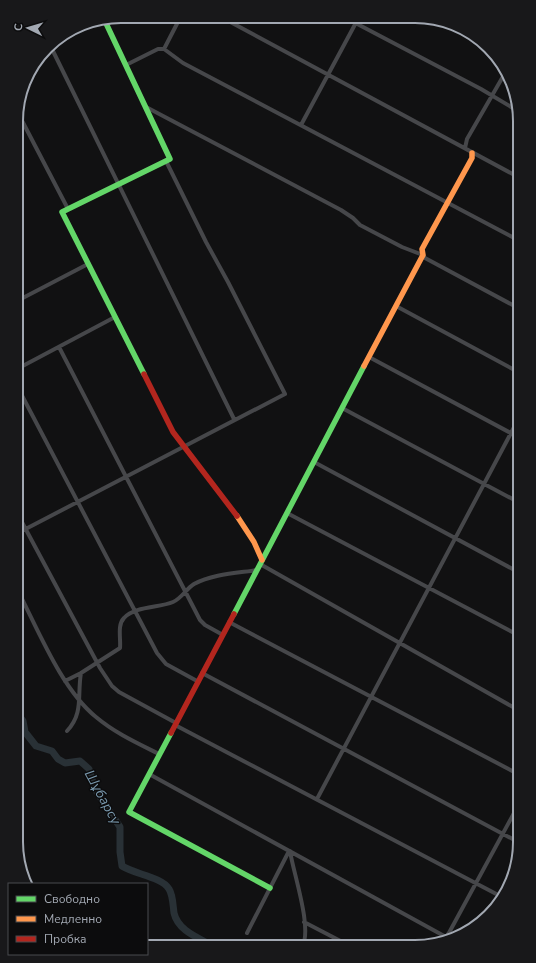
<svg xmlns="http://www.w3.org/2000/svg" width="536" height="963" viewBox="0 0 536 963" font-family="'Nunito Sans',sans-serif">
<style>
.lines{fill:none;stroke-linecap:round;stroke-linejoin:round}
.river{stroke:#293136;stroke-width:7}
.street{stroke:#46474a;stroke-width:4}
.fast{stroke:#63d668;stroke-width:5.5}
.slow{stroke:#ff974d;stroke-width:5.5}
.jam{stroke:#b3261e;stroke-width:5.5}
.labels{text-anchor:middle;stroke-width:3;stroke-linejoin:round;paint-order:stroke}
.water-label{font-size:14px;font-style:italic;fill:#7998ad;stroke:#0c0c0d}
.rim{fill:none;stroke:#a2a8b2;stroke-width:2}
</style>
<rect width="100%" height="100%" fill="#111112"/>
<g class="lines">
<path class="river" d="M16,712L23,721L25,732L36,746L52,751L58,759L65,763L80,761L89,769L95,789L120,827V852L122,866C134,874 162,877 169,889C173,895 173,906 174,913C178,931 199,938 213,946"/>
<path class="street" d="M221,17L520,178
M344,17L481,89L518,111
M50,45L234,419
M164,49L181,16
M126,65L158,49H164L183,63L520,241
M146,107L341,210L353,218L360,225L402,247L423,255L425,258L520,309
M17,111L68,209
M301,125L359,17
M465,148L467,139L505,73
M17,301L88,264
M396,306L520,373
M59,347L200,620L205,625L223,635
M369,357L520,438
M17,369L115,317
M17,386L157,653L166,664L197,681
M342,408L520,503
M314,462L520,573
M16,511L100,668L112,686L119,692L176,723
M287,513L520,636
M16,534L285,394L228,282L206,242L166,161
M260,564L520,711
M16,587C37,627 61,689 96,717C115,733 137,743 159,754
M229,622L520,775
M202,673L520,843
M65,681L81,673L120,648C121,639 117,625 124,618C135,606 159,608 173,602C182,598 186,589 194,584C212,574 237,573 257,570
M175,725L502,897
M67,731C84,713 77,695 81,673
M149,774L446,937
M317,799L520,416
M290,851C293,872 313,929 302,947
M304,922L352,947
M247,933L289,851
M448,934L454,938
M444,942L520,802"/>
<path class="fast" d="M104,19L170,159L62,212L144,374
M234,614L364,366
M171,733L129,812L270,888"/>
<path class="slow" d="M364,366L423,255L422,249L472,158V153
M237,516L254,542L262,560"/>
<path class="jam" d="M144,374L173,432L237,516
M171,733L234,614"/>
</g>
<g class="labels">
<g class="water-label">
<text transform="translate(103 797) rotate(61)" y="5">Шұбарсу</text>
</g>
</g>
<path d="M0 0H536V963H0ZM121 23H415A98 98 0 0 1 513 121V842A98 98 0 0 1 415 940H121A98 98 0 0 1 23 842V121A98 98 0 0 1 121 23Z" fill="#18181a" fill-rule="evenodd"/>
<path class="rim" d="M121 23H415A98 98 0 0 1 513 121V842A98 98 0 0 1 415 940H121A98 98 0 0 1 23 842V121A98 98 0 0 1 121 23Z"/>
<rect x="8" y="883" width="140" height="72" fill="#0c0c0d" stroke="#484a4f"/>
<rect x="16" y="896" width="20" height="6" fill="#63d668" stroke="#484a4f"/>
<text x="44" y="903" font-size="12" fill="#a2a8b2">Свободно</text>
<rect x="16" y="916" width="20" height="6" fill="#ff974d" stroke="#484a4f"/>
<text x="44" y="923" font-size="12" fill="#a2a8b2">Медленно</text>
<rect x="16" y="936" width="20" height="6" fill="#b3261e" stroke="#484a4f"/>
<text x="44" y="943" font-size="12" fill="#a2a8b2">Пробка</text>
<g transform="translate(28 28) rotate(275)" stroke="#0c0c0d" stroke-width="3" paint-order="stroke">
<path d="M0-3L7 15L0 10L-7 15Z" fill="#a2a8b2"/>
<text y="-6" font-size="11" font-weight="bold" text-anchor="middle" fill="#a2a8b2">С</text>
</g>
</svg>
